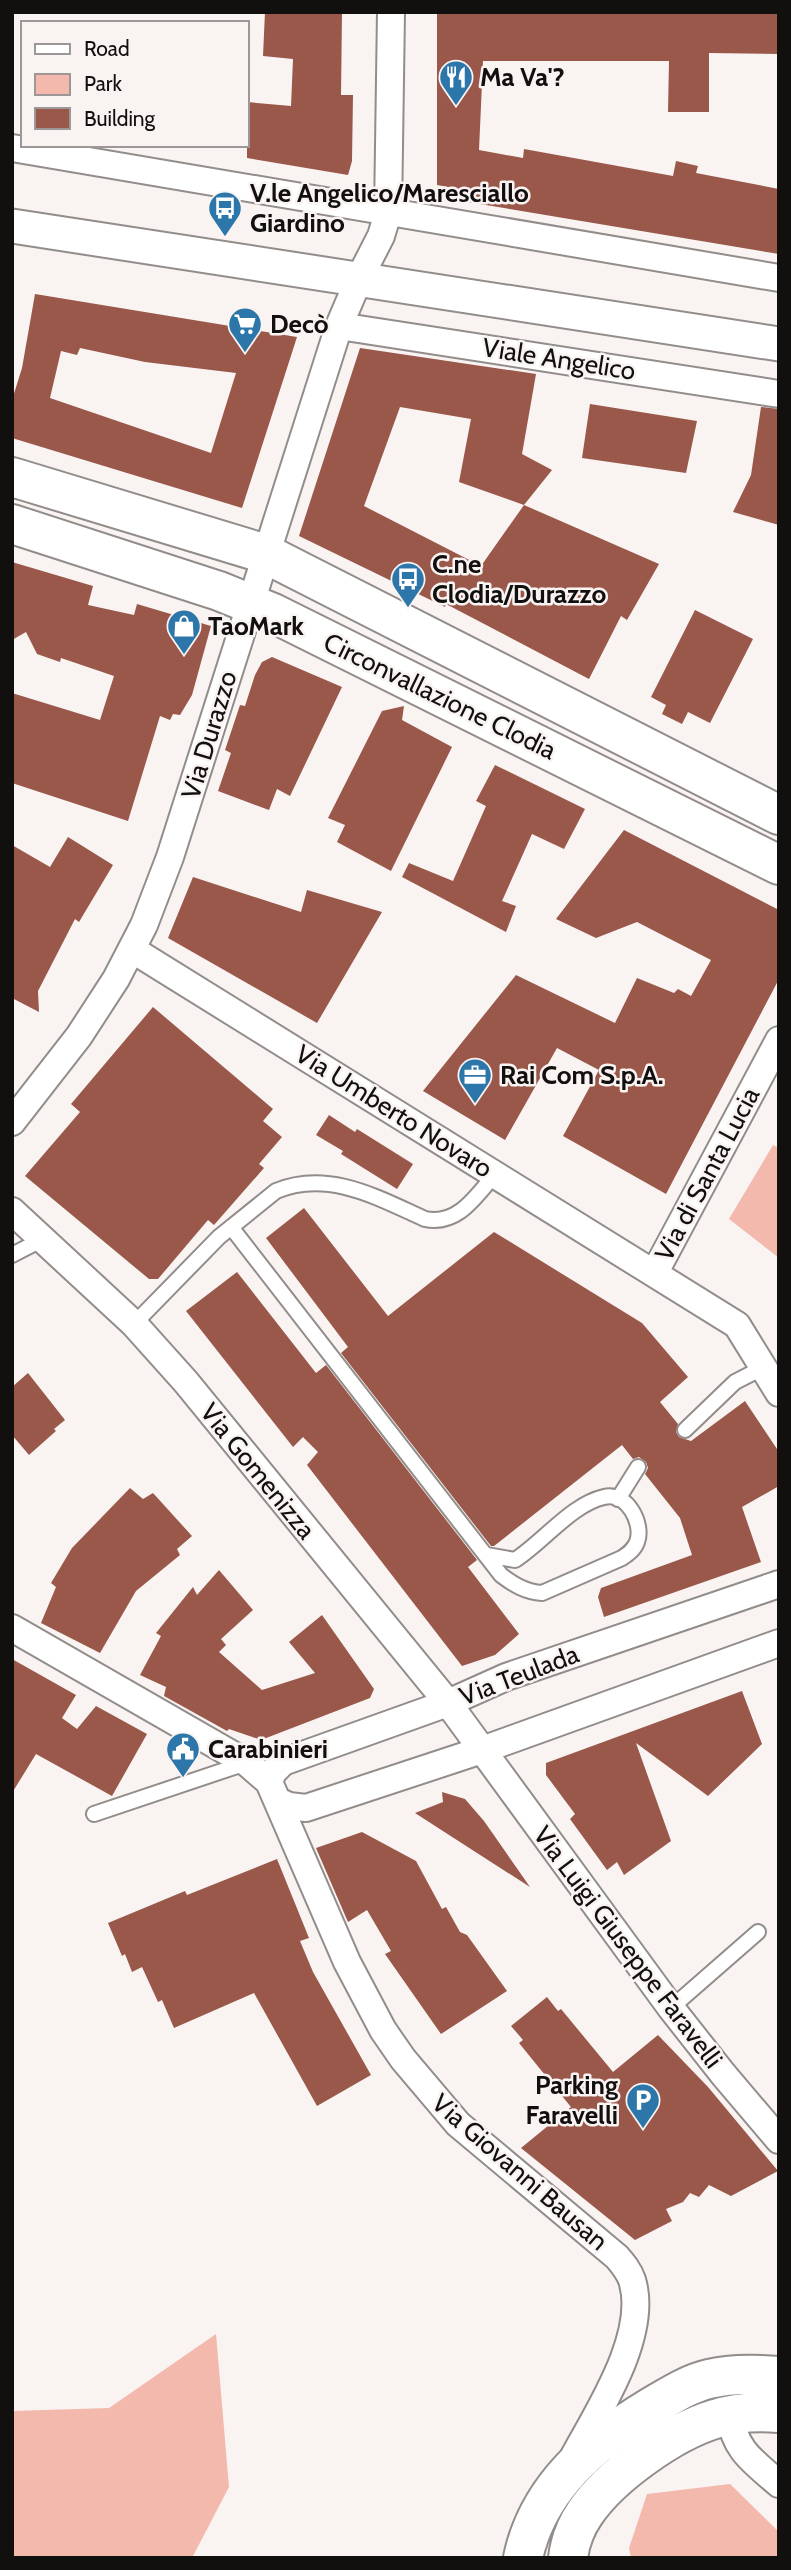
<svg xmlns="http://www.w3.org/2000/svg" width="791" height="2570" viewBox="0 0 791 2570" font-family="Cabin,sans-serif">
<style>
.green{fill:#f3b9ad}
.building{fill:#99584a;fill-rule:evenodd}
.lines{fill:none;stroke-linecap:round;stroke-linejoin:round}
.service-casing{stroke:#928d8b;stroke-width:18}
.minor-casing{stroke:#928d8b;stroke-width:30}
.tertiary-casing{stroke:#928d8b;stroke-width:37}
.secondary-casing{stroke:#928d8b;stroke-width:42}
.primary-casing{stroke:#928d8b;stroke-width:42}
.service{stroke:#fff;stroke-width:14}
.minor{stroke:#fff;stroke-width:26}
.tertiary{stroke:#fff;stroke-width:33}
.secondary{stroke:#fff;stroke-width:38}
.primary{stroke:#fff;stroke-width:38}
.labels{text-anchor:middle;stroke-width:5;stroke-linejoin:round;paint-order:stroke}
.poi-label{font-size:26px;font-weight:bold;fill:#12100f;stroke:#f9f3f2;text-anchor:start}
.street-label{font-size:26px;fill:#12100f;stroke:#f9f3f2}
</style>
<rect width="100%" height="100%" fill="#f9f3f2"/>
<path class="green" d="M773,1145L779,1148V1258L729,1219Z
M216,2334L229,2487L192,2558H12V2411L109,2408Z
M730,2484L779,2532V2558H631L629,2548L647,2494Z"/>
<path class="building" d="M265,12H342L341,95H353L352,161L348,175L247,158V102L291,106L293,59L263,56Z
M437,12H779V54L709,53V112H668L669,61H483L479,150L523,158L524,149L673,176L676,161L698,166L696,173L779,189V254L468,202L470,191L437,185Z
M35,294L297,337L242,508L12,438V400L22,368ZM80,348L145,362L236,373L211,453L50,398L61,351L77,355Z
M360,348L536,374L522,454L552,470L524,505L659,564L627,620L621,616L589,679L446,604L445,607L299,536ZM400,407L471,419L459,482L524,505L481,566L364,506Z
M590,404L697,421L686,473L582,458Z
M761,407L779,409V525L733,512L751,475Z
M12,562L93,586L88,605L134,615L137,604L211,626L192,695L180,715L173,714L170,720L160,716L128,821L12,783V693L100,720L114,676L61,658L60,662L37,654L26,632L12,640Z
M695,610L753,639L710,723L688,712L682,724L662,714L666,705L651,697Z
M272,657L342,687L290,796L277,789L269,810L218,791L231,753L225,750L240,705L245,706L255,675L262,662Z
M404,706L402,720L452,747L391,871L337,842L345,825L328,818L382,711Z
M495,765L585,809L564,849L532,834L502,901L516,906L506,932L402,877L409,863L453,881L486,806L476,801Z
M624,830L779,910V979L666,1194L563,1136L599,1070L557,1048L505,1140L423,1091L516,975L615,1023L637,978L674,993L678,989L691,996L711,960L637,922L596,938L556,919Z
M68,837L113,865L79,922L75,919L38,991L39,1012L12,998V845L50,867Z
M193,877L301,912L307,890L382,912L317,1023L168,938Z
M153,1007L273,1109L263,1121L282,1137L259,1164L264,1168L214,1225L208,1220L158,1279H149L25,1176L80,1112L71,1104Z
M329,1115L355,1132L357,1129L413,1164L397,1189L341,1154L343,1151L316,1135Z
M304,1208L388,1316L494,1232L642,1323L688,1377L660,1402L678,1424L676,1432L679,1437L691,1441L745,1401L779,1452V1486L742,1507L761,1562L604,1617L598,1597L601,1588L692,1555L680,1518L645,1474L648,1468L646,1462L639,1457L633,1459L622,1445L494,1546H491L341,1353L348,1347L266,1238Z
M237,1272L316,1373L326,1365L477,1560L468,1567L519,1634L495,1655L462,1666L307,1465L318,1452L303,1437L293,1447L186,1311Z
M28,1373L65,1420L54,1429L56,1431L29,1455L12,1435V1387Z
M130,1488L143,1499L153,1493L192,1536L177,1549L180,1555L136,1591L100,1653L41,1623L56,1587L51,1583L72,1548Z
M219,1570L253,1610L221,1639L226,1645L219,1652L262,1690L315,1673L289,1642L322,1615L374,1689L370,1698L261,1740L229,1729L227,1731L164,1696L166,1687L140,1675L161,1636L156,1633L193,1587L197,1595Z
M12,1659L76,1695L62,1718L77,1729L96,1706L147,1734L112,1796L36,1754L12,1793Z
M742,1691L762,1744L708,1796L636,1743L671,1841L624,1875L617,1862L607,1870L570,1819L575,1814L546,1775V1763Z
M442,1792L465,1799L484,1821L530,1887L415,1813L443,1802Z
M362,1832L416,1861L442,1909L446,1907L460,1932L467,1935L507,1991L441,2034L385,1954L391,1951L367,1910L348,1922L316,1848Z
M277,1859L309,1938L300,1941L313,1972L371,2075L317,2106L254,1993L174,2028L162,2000L158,2002L142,1967L132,1972L125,1954L122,1956L108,1923L185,1891L187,1895Z
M547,1997L558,2011L561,2009L613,2072L658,2035L708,2087L778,2171L731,2196L709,2185L699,2197L690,2193L683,2202L666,2209L672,2221L635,2240L521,2148L571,2107L519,2043L523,2040L511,2026Z"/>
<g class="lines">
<g class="service-casing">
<path id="service" d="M231,1227L501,1575C514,1585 526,1592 542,1593L622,1558C628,1554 634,1550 637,1542C644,1524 627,1491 604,1497C572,1504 543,1542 515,1560L487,1555
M12,1255L43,1239
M134,1324L219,1237L276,1191C328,1169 378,1198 425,1219C458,1226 476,1196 496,1173
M685,1430L735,1382L764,1367
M618,1499L638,1467
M94,1814L246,1763
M671,2008L758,1932"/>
</g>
<g class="minor-casing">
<path id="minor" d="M12,148L779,278
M339,326L779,394
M133,950L737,1325L779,1393
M12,1122L79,1036L116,979L144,925L170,857L339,326L359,279L381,236L388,213L391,12
M12,1211L134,1324L186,1382L448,1703L671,2008L723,2074L779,2140
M655,1272L779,1040
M12,1628L247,1763L269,1782L347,1962L383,2030L403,2059L458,2124L617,2257C623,2264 629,2271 632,2280C649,2334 599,2410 574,2456
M269,1782L273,1772L283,1762L448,1703L506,1677L779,1584
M278,1801L289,1806L306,1808L482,1750L779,1643
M730,2415C734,2450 754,2462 779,2484"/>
</g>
<g class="tertiary-casing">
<path id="tertiary" d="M12,226L779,344"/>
</g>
<g class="secondary-casing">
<path id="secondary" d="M523,2558C538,2487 593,2442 651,2407C670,2396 688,2384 709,2379C732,2373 756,2374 779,2376
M568,2558C570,2541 576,2526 585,2513C610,2476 672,2432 715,2419C736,2412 757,2411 779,2413"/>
</g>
<g class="primary-casing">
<path id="primary" d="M12,477L266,554L779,815
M12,524L219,591L273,613L779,865"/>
</g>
<use href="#service" class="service"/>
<use href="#minor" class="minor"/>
<use href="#tertiary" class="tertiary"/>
<use href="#secondary" class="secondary"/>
<use href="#primary" class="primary"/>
</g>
<defs>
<g id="restaurant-pin" transform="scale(1.75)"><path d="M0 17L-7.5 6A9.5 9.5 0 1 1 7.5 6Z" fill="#2c76a9" stroke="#f9f3f2"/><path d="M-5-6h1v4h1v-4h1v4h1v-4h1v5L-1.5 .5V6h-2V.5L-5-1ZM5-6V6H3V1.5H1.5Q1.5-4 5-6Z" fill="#fff"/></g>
<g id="bus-pin" transform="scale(1.75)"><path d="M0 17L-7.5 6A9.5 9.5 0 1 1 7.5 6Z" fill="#2c76a9" stroke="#f9f3f2"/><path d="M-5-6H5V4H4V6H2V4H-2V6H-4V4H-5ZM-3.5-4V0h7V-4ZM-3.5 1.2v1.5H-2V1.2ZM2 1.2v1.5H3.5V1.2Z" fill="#fff"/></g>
<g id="supermarket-pin" transform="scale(1.75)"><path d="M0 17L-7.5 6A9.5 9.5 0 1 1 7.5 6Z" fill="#2c76a9" stroke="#f9f3f2"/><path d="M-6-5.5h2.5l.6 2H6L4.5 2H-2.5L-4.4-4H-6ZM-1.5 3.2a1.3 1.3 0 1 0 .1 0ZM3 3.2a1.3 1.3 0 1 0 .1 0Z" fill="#fff"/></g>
<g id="shop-pin" transform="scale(1.75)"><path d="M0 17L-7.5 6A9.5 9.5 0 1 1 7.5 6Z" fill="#2c76a9" stroke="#f9f3f2"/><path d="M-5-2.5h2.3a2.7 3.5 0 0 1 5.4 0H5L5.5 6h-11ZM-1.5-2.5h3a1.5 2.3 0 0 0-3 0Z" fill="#fff"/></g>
<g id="office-pin" transform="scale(1.75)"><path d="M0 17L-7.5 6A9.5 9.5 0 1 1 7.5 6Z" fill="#2c76a9" stroke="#f9f3f2"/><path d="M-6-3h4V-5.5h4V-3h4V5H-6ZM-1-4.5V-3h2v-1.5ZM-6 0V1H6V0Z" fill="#fff"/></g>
<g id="civic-pin" transform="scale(1.75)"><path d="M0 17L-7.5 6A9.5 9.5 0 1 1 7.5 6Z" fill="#2c76a9" stroke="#f9f3f2"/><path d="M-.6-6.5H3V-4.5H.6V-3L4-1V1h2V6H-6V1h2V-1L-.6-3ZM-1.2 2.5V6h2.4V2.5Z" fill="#fff"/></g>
<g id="parking-pin" transform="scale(1.75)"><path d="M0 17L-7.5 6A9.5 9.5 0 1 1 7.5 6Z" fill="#2c76a9" stroke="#f9f3f2"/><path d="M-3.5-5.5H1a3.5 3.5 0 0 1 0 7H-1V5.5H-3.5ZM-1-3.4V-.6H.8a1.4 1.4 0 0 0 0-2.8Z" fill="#fff"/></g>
</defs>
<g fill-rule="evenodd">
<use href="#restaurant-pin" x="456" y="77"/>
<use href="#bus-pin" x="225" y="208"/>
<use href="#supermarket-pin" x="245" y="324"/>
<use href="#bus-pin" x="408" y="579"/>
<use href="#shop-pin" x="184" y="626"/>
<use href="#office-pin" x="475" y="1075"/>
<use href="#civic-pin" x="183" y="1749"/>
<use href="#parking-pin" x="643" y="2100"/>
</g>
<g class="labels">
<g class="poi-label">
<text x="480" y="86">Ma Va'?</text>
<text x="250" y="202">V.le Angelico/Maresciallo<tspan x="250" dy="30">Giardino</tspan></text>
<text x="270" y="333">Decò</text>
<text x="432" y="573">C.ne<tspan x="432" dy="30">Clodia/Durazzo</tspan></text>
<text x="208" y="635">TaoMark</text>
<text x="500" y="1084">Rai Com S.p.A.</text>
<text x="208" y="1758">Carabinieri</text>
<text x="618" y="2094" text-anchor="end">Parking<tspan x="618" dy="30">Faravelli</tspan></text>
</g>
<g class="street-label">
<text transform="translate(559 359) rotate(9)" y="9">Viale Angelico</text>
<text transform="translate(440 696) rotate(26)" y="9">Circonvallazione Clodia</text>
<text transform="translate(209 735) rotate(-73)" y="9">Via Durazzo</text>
<text transform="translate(394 1111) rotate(32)" y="9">Via Umberto Novaro</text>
<text transform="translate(707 1174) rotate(-62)" y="9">Via di Santa Lucia</text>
<text transform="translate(258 1471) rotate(51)" y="9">Via Gomenizza</text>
<text transform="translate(519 1675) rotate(-21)" y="9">Via Teulada</text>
<text transform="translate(628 1947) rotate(53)" y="9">Via Luigi Giuseppe Faravelli</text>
<text transform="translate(520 2172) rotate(41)" y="9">Via Giovanni Bausan</text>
</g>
</g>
<rect width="791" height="2570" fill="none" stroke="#12100f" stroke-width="28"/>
<rect x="21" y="21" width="228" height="126" fill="#f9f3f2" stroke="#9d9897" stroke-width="2"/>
<rect x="35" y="44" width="35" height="10" fill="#ffffff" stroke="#9d9897" stroke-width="2"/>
<text x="84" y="56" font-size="21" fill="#12100f">Road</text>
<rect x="35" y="74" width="35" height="21" fill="#f3b9ad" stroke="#9d9897" stroke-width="2"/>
<text x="84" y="91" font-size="21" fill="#12100f">Park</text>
<rect x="35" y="108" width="35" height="21" fill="#99584a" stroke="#9d9897" stroke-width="2"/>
<text x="84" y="126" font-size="21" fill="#12100f">Building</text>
</svg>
